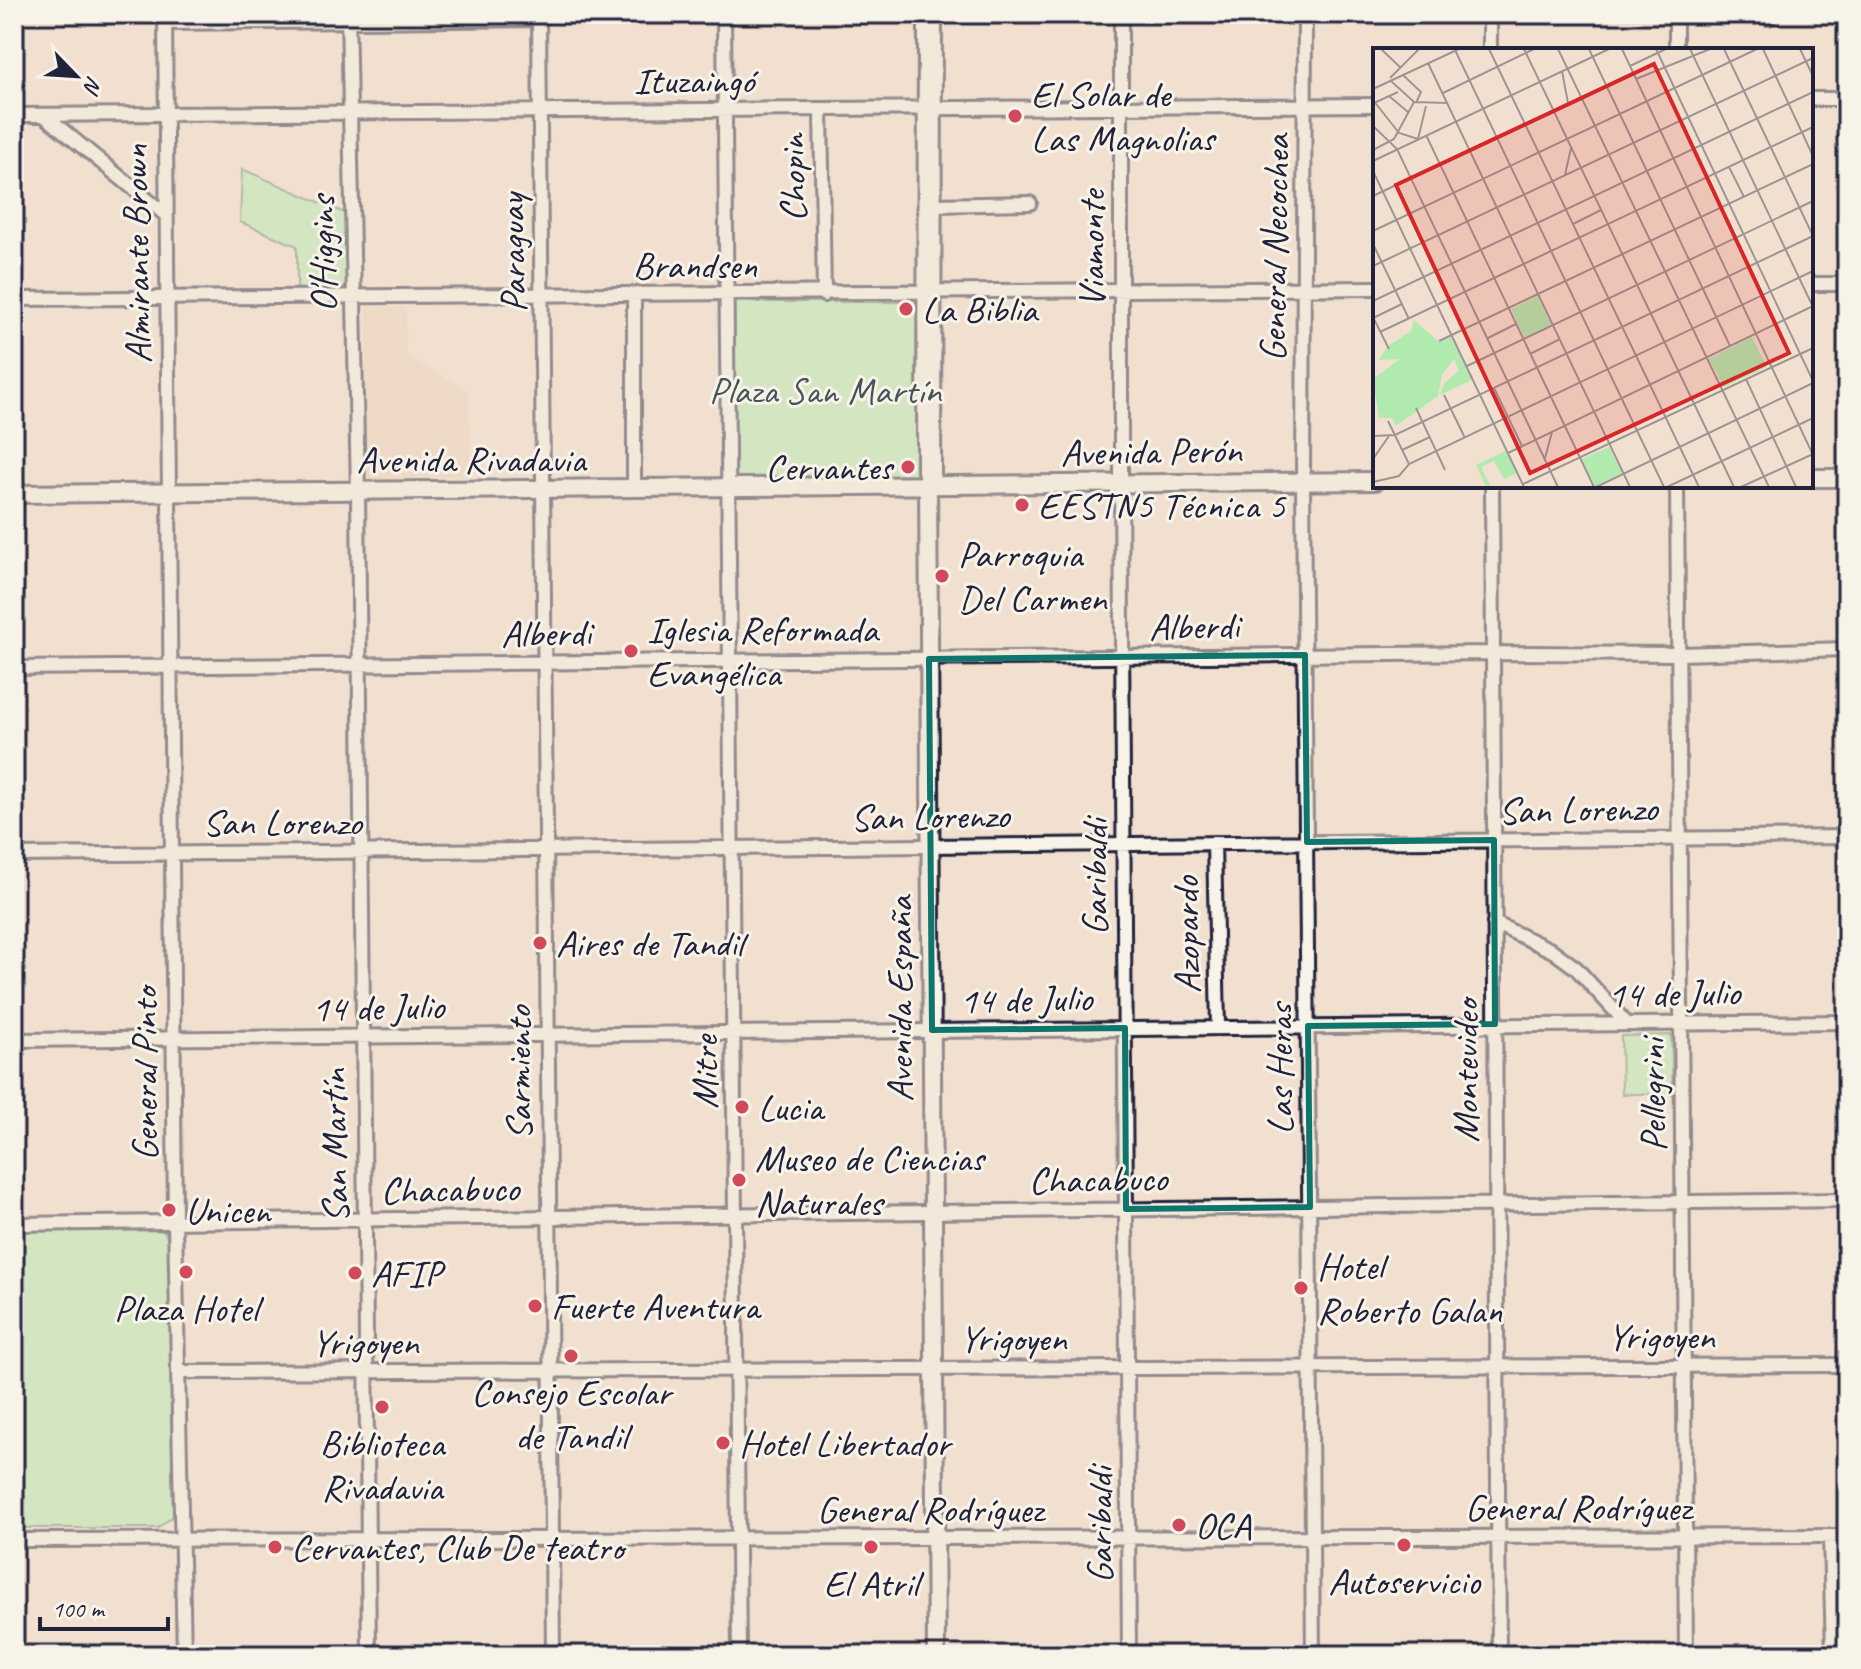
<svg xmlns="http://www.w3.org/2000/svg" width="1861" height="1669" viewBox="0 0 1861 1669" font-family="Caveat,sans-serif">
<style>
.built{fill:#edd2be}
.green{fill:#b0eaaf;stroke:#698675;stroke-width:2}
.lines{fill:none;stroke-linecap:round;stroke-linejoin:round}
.minor-casing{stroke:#22223b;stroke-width:18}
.major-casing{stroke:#22223b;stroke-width:22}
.minor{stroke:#f7f3e8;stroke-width:12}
.major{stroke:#f7f3e8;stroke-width:16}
.marked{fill:none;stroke:#0f766e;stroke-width:6;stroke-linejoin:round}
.poi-dot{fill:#d1495b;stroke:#f7f3e8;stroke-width:3}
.labels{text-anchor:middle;stroke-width:6;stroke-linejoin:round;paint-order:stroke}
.street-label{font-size:38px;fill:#22223b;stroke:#f7f3e8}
.poi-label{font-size:38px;fill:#22223b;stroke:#f7f3e8;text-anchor:start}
.park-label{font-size:38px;fill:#465458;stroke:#f7f3e8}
.inset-road{fill:none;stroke:#9e9494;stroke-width:2}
.view{fill:#d62828;fill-opacity:0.15;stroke:#d62828;stroke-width:4}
.inset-edge{fill:none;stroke:#22223b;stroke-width:4}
</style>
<rect width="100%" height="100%" fill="#f1e0cf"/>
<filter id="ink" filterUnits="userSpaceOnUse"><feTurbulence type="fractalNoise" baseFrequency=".0125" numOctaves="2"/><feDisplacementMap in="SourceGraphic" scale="16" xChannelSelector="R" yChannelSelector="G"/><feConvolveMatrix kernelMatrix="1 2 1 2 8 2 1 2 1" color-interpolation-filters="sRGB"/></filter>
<g filter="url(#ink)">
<path class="built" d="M367,307L406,308V355L469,391L471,475L364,480Z"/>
<path class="green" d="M242,169L347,214L346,287L340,292L297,293V246L240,222Z
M731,302H918L919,478L734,479Z
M1671,1035L1673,1094H1622L1621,1036Z
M158,1228L165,1232L169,1245L173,1516L158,1528H14V1230Z
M1836,1542H1847V1655H1837Z"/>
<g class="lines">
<g class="minor-casing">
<path id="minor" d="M165,14L175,1222L184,1655
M348,14L358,492L369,1655
M539,14L553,1655
M724,14L739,1655
M925,14L924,471L928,486
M1121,14V483L1129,1655
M1305,14L1303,482L1313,1655
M1676,14V50
M1767,14L1768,18
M165,23L539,19
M1490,50V14
M1811,99H1847
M821,109L824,295
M14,115L1375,105
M45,116L166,215
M935,205L1030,203
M1811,284H1847
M634,296V490
M14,299L1375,288
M928,486L934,475L935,14
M1492,486L1499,1655
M1677,486L1686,1655
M14,668L1493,653L1680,654L1847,649
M1214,843L1218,1027
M14,855L1847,837
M1494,923L1553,951L1576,968L1627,1024
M14,1040L1847,1022
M14,1224L1847,1200
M180,1372L1847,1365
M1830,1536L1833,1655
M14,1540L1847,1536"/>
</g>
<g class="major-casing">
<path id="major" d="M1811,478H1847
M928,486L936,1655
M14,494L1375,481"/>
</g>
<use href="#minor" class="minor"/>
<use href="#major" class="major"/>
</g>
</g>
<path d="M0 0H1861V1669H0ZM1305,655L1307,842L1494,840L1495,1024L1308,1026L1310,1207L1126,1209L1125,1028L932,1030L929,659Z" fill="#f1e0cf" fill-opacity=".55" fill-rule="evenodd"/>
<path class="marked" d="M1305,655L1307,842L1494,840L1495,1024L1308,1026L1310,1207L1126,1209L1125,1028L932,1030L929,659Z"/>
<g class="poi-dot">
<circle cx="1015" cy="116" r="8"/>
<circle cx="906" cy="309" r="8"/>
<circle cx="908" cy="467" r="8"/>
<circle cx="1022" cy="505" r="8"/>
<circle cx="942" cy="576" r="8"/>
<circle cx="631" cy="651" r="8"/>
<circle cx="540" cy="943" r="8"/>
<circle cx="742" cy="1107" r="8"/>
<circle cx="739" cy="1180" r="8"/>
<circle cx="169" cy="1210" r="8"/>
<circle cx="186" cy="1272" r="8"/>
<circle cx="355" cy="1273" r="8"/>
<circle cx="1301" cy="1288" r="8"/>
<circle cx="535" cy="1306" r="8"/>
<circle cx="571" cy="1356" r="8"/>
<circle cx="382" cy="1407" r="8"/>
<circle cx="723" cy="1443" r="8"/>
<circle cx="1179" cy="1525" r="8"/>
<circle cx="1404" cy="1545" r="8"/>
<circle cx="275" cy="1547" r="8"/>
<circle cx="871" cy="1547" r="8"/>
</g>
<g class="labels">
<g class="street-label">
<text x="694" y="93">Ituzaingó</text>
<text transform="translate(792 178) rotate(-91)" y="13">Chopin</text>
<text transform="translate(1274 248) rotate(-89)" y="13">General Necochea</text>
<text transform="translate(1091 249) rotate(-90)" y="13">Viamonte</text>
<text transform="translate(512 253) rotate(-91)" y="13">Paraguay</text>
<text transform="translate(136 254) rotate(-91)" y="13">Almirante Brown</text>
<text transform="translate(322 254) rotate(-91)" y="13">O'Higgins</text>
<text x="695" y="278">Brandsen</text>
<text transform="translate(1151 451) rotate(-1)" y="13">Avenida Perón</text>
<text x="471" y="472">Avenida Rivadavia</text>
<text transform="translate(1194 626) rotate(-1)" y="13">Alberdi</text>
<text transform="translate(546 633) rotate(-1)" y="13">Alberdi</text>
<text transform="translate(1578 809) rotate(-1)" y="13">San Lorenzo</text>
<text transform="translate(930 816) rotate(-1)" y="13">San Lorenzo</text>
<text x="282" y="835">San Lorenzo</text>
<text transform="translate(1094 877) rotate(-90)" y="13">Garibaldi</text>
<text transform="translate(1186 935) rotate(-91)" y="13">Azopardo</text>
<text transform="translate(1674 993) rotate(-1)" y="13">14 de Julio</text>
<text transform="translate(899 999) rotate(-90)" y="13">Avenida España</text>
<text transform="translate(1026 999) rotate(-1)" y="13">14 de Julio</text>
<text transform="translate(378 1007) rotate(-1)" y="13">14 de Julio</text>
<text transform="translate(1279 1069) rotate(-90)" y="13">Las Heras</text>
<text transform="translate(1465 1071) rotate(-90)" y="13">Montevideo</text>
<text transform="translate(704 1072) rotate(-90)" y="13">Mitre</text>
<text transform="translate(518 1073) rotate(-90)" y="13">Sarmiento</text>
<text transform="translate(144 1074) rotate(-90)" y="13">General Pinto</text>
<text transform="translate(1652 1095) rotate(-91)" y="13">Pellegrini</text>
<text transform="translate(334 1146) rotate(-91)" y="13">San Martín</text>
<text transform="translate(1098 1179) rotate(-1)" y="13">Chacabuco</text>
<text transform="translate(450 1189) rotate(-1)" y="13">Chacabuco</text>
<text x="1661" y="1349">Yrigoyen</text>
<text x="1013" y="1351">Yrigoyen</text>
<text x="365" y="1355">Yrigoyen</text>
<text x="1578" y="1520">General Rodríguez</text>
<text x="930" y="1522">General Rodríguez</text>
<text transform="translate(1099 1525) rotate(-90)" y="13">Garibaldi</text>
</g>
<g class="poi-label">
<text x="1031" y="107">El Solar de<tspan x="1031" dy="44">Las Magnolias</tspan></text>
<text x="922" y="322">La Biblia</text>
<text x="892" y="480" text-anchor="end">Cervantes</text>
<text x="1038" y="518">EESTN5 Técnica 5</text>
<text x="958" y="567">Parroquia<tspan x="958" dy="44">Del Carmen</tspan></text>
<text x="647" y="642">Iglesia Reformada<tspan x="647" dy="44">Evangélica</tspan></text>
<text x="556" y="956">Aires de Tandil</text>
<text x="758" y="1120">Lucia</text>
<text x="755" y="1171">Museo de Ciencias<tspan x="755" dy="44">Naturales</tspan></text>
<text x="185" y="1223">Unicen</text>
<text x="1317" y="1279">Hotel<tspan x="1317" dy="44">Roberto Galan</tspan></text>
<text x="371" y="1286">AFIP</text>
<text x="551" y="1319">Fuerte Aventura</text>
<text x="186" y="1321" text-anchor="middle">Plaza Hotel</text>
<text x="571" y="1405" text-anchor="middle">Consejo Escolar<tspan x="571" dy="44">de Tandil</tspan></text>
<text x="382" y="1456" text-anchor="middle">Biblioteca<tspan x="382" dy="44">Rivadavia</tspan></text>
<text x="739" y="1456">Hotel Libertador</text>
<text x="1195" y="1538">OCA</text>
<text x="291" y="1560">Cervantes, Club De teatro</text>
<text x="1404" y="1594" text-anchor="middle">Autoservicio</text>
<text x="871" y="1596" text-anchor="middle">El Atril</text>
</g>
<g class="park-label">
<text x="825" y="403">Plaza San Martín</text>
</g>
</g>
<g transform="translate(1373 48)">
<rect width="440" height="440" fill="#f1e0cf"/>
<path d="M165,248L178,277L151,290L138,261ZM41,272L66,294L78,289L99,332L67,347L71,335L86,323L81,311L69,327L65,348L23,378L19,370H6L0,331L27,311L6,312L15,298L38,283ZM379,289L394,319L351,339L336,311ZM236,399L249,425L222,438L209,411ZM133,403L144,425L131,431L121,413L108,419L118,439H113L103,417Z" fill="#b0eaaf"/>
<path class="inset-road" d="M8,1L28,20M116,1L326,439M151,1L361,439M185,1L396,439M216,1L357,298M249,1L440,407M283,1L440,333M317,1L440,259M351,1L440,188M390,1L440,108M427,1L440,28M82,2L291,439M55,15L257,439M257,18L293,1M189,23L195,55M30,27L48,44L43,55M17,30L46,1M263,31L337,1M18,33L41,54L74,55M0,41L86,1M70,45L161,1M16,48L35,64M0,52L26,85L45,91L53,58M1,55L25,44M0,78L24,101L185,439M53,87L221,439M0,102L21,91L41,54M0,113L236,1M356,119L371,149M0,123L151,439M192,127L198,100M0,148L260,25M200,176L228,162M0,183L384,1M0,196L36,271M0,218L440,10M165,246L440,116M0,253L440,44M0,269L16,301M0,270L29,256M7,284L440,79M115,290L143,276M66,293L165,246M157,306L187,291M94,318L440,153M373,331L423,439M121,340L149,398M71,347L92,390M43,360L72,422M15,373L36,416M0,388L22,387L440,188M29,402L57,389M135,405L440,258M172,410L179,384M0,411L16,388M0,434L26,428L36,416L440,223M150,436L440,300M223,439L440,335M294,439L440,370M368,439L440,406"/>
<path class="view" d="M281,16L416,305L157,425L23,137Z"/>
<rect width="440" height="440" class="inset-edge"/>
</g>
<rect width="1861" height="1669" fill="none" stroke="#f7f3e8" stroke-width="48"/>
<rect x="24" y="24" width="1813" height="1621" fill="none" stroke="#22223b" stroke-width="3" filter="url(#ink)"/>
<g transform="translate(76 76) rotate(115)" stroke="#f7f3e8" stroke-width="6" paint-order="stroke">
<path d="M0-6L14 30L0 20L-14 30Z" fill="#22223b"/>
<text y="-12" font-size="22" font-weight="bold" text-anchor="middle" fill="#22223b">N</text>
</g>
<path d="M40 1617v12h128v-12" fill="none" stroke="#22223b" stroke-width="4"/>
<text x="52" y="1617" font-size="24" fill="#22223b" stroke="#f7f3e8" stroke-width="6" paint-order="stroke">100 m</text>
</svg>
